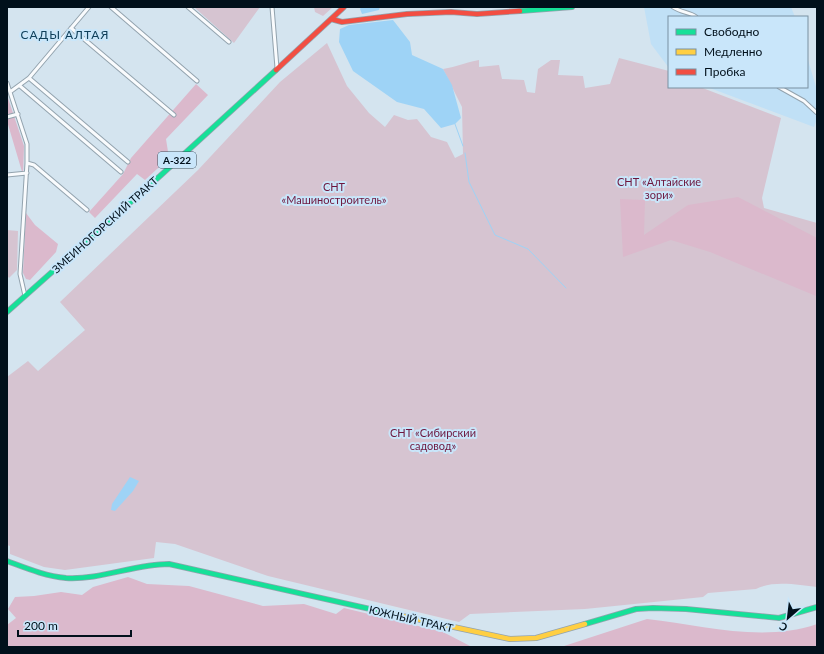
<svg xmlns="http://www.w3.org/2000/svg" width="824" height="654" viewBox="0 0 824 654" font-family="Lato,sans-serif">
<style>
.built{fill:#c0e0f6}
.green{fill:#d6c4d1}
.forest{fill:#dbb9cc}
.water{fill:#9ed3f6}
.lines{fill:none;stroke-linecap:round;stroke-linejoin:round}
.stream{stroke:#9ed3f6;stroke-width:1}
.street-casing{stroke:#93a3ae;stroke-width:5}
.fast-casing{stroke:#93a3ae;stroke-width:6}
.slow-casing{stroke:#93a3ae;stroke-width:6}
.jam-casing{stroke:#93a3ae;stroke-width:6}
.street{stroke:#f9fbfd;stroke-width:3}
.fast{stroke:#16e098;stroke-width:4.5}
.slow{stroke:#ffcf43;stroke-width:4.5}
.jam{stroke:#f24e42;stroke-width:4.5}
.labels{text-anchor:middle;stroke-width:4;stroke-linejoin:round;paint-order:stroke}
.shield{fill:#c9e6fa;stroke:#3d505e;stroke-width:1}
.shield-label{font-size:10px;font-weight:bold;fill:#01101b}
.park-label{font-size:11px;fill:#6d163d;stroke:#c9e6fa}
.street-label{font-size:11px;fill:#01101b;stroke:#c9e6fa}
.neighbourhood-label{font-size:12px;letter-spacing:1px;fill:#10405b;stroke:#c9e6fa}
</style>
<rect width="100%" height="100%" fill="#d4e4ef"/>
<path class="built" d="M644,7H791L795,17H669V68L651,44Z
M807,57L817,90V119L814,127L707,87H807Z"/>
<path class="green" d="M194,7H260L234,43Z
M314,7H333L323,16L315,12Z
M398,7H473V8Z
M327,43L347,86L369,113L385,127L394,115L408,120L417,119L431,137L447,142L455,158L463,154L462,107L443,69C457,67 466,62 479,60V67L499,65L502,79L524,80L527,92L535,93L538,69L551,60H560L558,75L583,76L585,88L610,84L619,58L669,71V87H700L781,118L762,198L764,208L817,223V587C799,585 773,580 756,589L708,593L703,597L585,609L470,614L459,622L268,576L175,544L156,542L154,558L65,570L44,567L10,554V546L7,545V377L28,361L38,371L85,330L60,302L198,170L280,82Z
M7,230L18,231L17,270L9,278L7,275Z"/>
<path class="forest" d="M196,84L208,95L166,139L169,158L145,180L137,174L95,218L89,212L123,174L131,158Z
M7,95L24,146L23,175L7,121Z
M738,197L817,238L816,296L710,252L671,240L623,257L620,199L645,200L644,235L688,205Z
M26,213L35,225L58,244L56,252L30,280L26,279L23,273Z
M128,577L147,584L189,586L263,606L304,604L336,614L344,608L443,632L472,647H7V625L16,618L8,609L15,597L34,596L61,592L82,595L93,587Z
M647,619C702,625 762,643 817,624V647H561Z"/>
<path class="water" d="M361,7H380L379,10L362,14L360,9Z
M393,20L410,42L412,55L443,69L452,85L461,118L455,124L441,128L424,109L397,102L353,71L339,42L340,29L349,25Z
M130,477L139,481L133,491L115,511L111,510L112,504Z"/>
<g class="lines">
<path class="stream" d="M455,124L463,146
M465,153L469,182L495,235L528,249L566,288"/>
<g class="street-casing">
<path id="street" d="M111,7L197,81
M188,7L229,42
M272,7L277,68
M673,7C682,13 690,12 696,17
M71,28L174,115
M29,78L128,162
M7,83L27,144V163L20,274L25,296
M20,86L121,172
M779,87L804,101L817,113
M10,92L29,78L89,7
M7,117L18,114
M27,163L34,165L87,210
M7,175L27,173"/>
</g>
<g class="fast-casing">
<path id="fast" d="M520,11L572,7
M7,312L160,176L276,70
M7,561C26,568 45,576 66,578C101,580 134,564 169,564L379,611
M585,624L636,609L653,608L686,609L779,618L817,607"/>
</g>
<g class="slow-casing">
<path id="slow" d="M379,611L510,639L536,638L585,624"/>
</g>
<g class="jam-casing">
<path id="jam" d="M331,19L342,22L407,14L451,12L477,14L520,11
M276,70L344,7"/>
</g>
<use href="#street" class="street"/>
<use href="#fast" class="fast"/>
<use href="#slow" class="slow"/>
<use href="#jam" class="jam"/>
</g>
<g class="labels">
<rect class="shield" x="158" y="152" width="38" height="16" rx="3"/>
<g class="shield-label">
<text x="177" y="164">А-322</text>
</g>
<g class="park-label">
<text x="659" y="186">СНТ «Алтайские<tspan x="659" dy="13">зори»</tspan></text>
<text x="334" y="191">СНТ<tspan x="334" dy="13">«Машиностроитель»</tspan></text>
<text x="433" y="437">СНТ «Сибирский<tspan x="433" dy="13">садовод»</tspan></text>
</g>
<g class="street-label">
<text transform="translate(105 225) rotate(-42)" y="4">ЗМЕИНОГОРСКИЙ ТРАКТ</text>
<text transform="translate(411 619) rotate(13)" y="4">ЮЖНЫЙ ТРАКТ</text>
</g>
<g class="neighbourhood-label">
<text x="65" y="39">САДЫ АЛТАЯ</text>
</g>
</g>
<rect width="824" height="654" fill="none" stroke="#01101b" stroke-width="16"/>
<rect x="668" y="16" width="140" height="72" fill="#c9e6fa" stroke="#7990a1"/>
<rect x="676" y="29" width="20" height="6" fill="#16e098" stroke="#7990a1"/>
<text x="704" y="36" font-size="12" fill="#01101b">Свободно</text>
<rect x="676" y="49" width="20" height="6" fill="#ffcf43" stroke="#7990a1"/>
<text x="704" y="56" font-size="12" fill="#01101b">Медленно</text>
<rect x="676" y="69" width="20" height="6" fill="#f24e42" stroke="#7990a1"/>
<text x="704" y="76" font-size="12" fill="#01101b">Пробка</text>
<g transform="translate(788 618) rotate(208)" stroke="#c9e6fa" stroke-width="3" paint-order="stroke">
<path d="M0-3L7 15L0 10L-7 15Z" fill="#01101b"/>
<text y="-6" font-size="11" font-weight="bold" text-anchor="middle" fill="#01101b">С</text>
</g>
<path d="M18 630v6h113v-6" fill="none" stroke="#01101b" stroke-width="2"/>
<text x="24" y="630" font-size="12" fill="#01101b" stroke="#c9e6fa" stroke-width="3" paint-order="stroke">200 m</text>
</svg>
